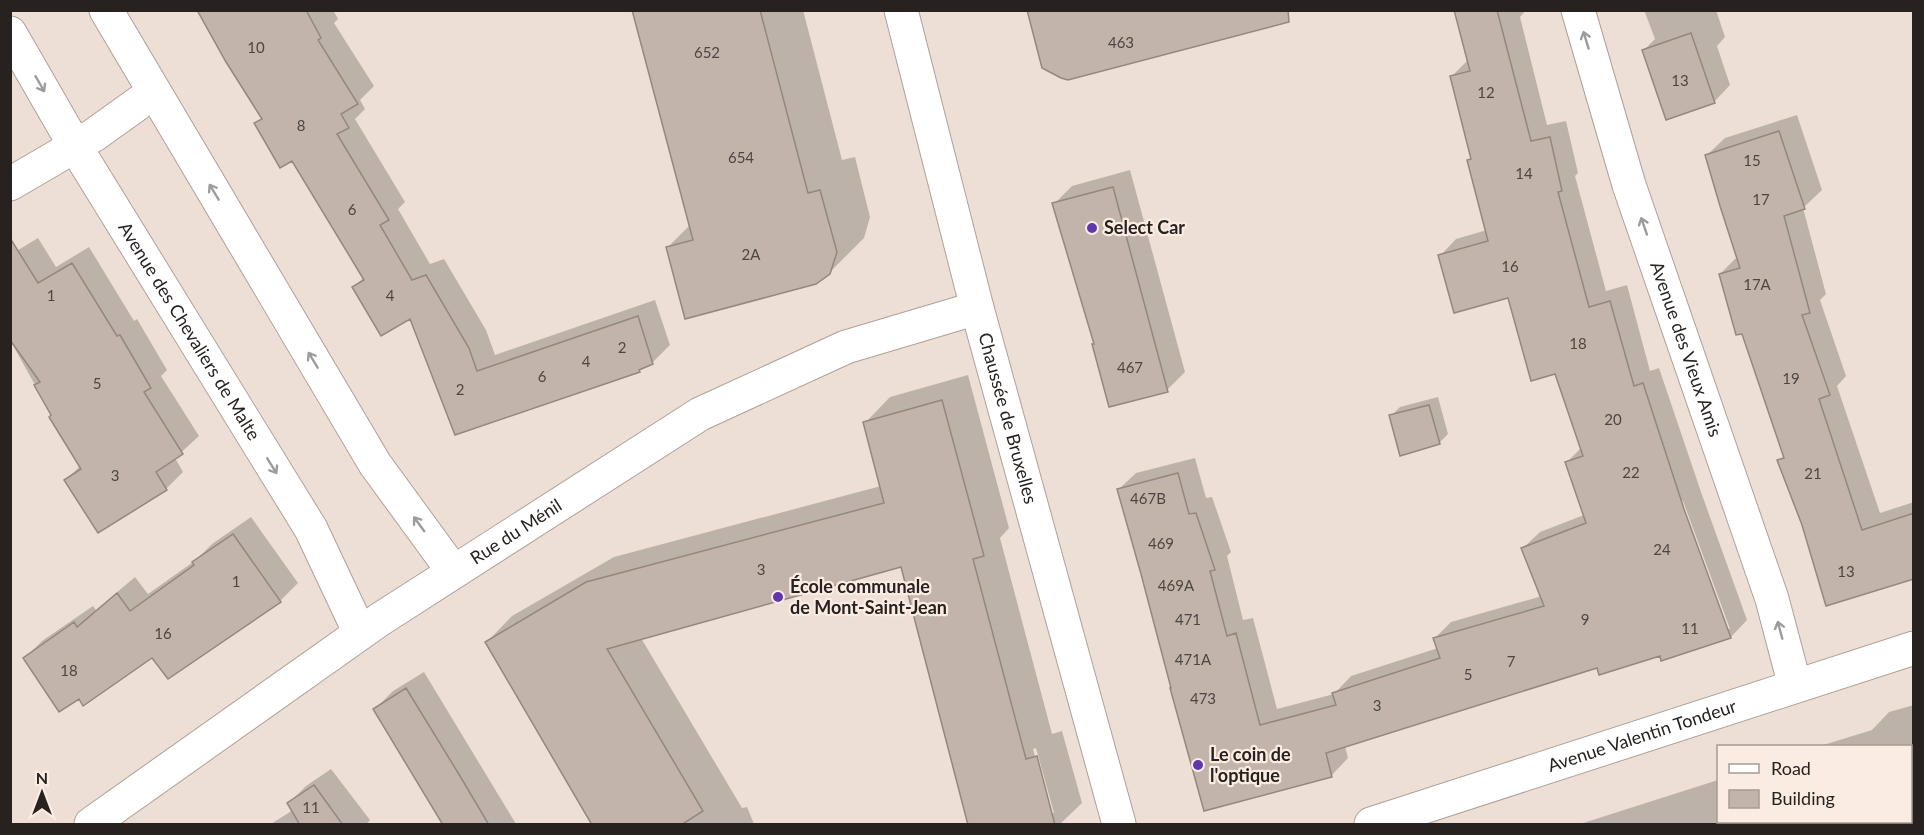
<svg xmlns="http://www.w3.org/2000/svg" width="1924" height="835" viewBox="0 0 1924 835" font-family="Lato,sans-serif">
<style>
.shadow{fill:#0003;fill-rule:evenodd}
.building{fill:#c2b4ab;stroke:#94877f;stroke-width:1.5}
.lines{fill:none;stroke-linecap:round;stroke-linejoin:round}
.minor-casing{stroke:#aea198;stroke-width:35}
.primary-casing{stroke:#aea198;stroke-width:35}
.minor{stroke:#fff;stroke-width:33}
.primary{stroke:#fff;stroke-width:33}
.oneway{stroke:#9e9c9a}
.poi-dot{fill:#6136ae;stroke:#faece2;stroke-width:2}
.labels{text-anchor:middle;stroke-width:4.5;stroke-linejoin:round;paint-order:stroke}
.number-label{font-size:15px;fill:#4e4642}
.poi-label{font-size:18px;font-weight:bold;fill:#27221f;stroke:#faece2;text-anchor:start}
.street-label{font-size:18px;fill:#27221f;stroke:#faece2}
</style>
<rect width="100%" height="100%" fill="#eddfd5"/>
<path class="shadow" d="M198,10H333L338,19L334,23L374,86L360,100L365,109L355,119L405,202L398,209L430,264L444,259L486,330L495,355L655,300L670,345L652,363L639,371L456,433L411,316L354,287L364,277L292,159L256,124L263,117Z
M633,10H803L842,160L855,157L870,217L864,238L829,273L667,248L690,225Z
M1455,10H1526L1520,17L1547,125L1566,121L1578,173L1575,176L1606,291L1627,285L1650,371L1659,368L1701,492L1747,620L1731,637L1661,655L1598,666L1345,746L1348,758L1332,775L1205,809L1119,489L1136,473L1195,458L1206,498L1212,497L1231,552L1227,556L1243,620L1253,618L1277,709L1334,694L1351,676L1438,648L1434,639L1451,622L1542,596L1523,548L1540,532L1584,515L1567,462L1582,447L1556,372L1509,296L1440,256L1456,239L1487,230L1469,160L1472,157L1451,77L1468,60ZM1683,501L1730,629H1726L1680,502Z
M1644,10H1716L1725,37L1717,46L1730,85L1714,102L1644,50L1655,39Z
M1797,115L1822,190L1803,208L1826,294L1820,300L1846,376L1837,386L1880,513L1914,502V577L1803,525L1779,461L1785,455L1743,332L1720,274L1738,256L1707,155L1725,138Z
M1130,170L1185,372L1167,390L1095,343L1054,204L1072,186Z
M38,238L56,267L89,247L134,321L137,319L167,370L161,376L199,436L175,458L183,472L166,489L66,480L80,466L10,340V255Z
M968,375L1009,528L1000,538L1052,734L1062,731L1082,803L1060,824H969L902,566L641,638L742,808L747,807L754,824H594L487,642L512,616L614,557L881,486L865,423L890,397ZM1036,748L1054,813H1050L1033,749Z
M1438,397L1448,434L1439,443L1391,416L1400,407Z
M251,517L298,583L280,601L153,656L79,697L24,659L42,641L93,606L96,610L135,577L148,594L196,560L212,544Z
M424,672L516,824H446L375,709L393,691Z
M1914,705V811L1910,812V746H1820L1872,730L1889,712Z
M331,769L370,820L367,824H271L293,810L289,803L306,786Z
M1718,780V822H1899L1896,824H1580Z"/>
<path class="building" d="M197,10H306L321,38L318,40L358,104L341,114L349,128L337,134L389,220L380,225L412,280L426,275L469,348L477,371L638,316L653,364L639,370L640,372L455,435L410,319L381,336L352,287L364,280L292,161L280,168L254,123L262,119L226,62Z
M632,10H760L808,193L820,190L837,252L830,274L816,284L685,319L666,247L693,240Z
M1027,10H1288L1289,22L1068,80L1061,78L1042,68Z
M1454,10H1497L1531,141L1550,137L1562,191L1558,192L1589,307L1610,301L1634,386L1643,383L1684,509L1731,638L1661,661L1660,656L1599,675L1597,668L1326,753L1332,777L1204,811L1170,688H1171L1141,574L1117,489L1178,473L1189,514L1196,513L1215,570L1210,571L1227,636L1236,633L1260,725L1336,705L1332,693L1440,658L1433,638L1544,606L1521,548L1586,523L1565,462L1583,456L1555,374L1531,381L1508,298L1454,313L1438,255L1488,241L1467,160L1471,159L1450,76L1470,71Z
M1691,33L1715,103L1666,120L1642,50Z
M1779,131L1805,209L1784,216L1810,313L1802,315L1830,395L1819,399L1862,530L1914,513V579L1826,606L1802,525L1777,460L1784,458L1742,334L1736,335L1719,274L1740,268L1720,206L1705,155Z
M1113,187L1168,392L1109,407L1092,344H1094L1052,203Z
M10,238L38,283L72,263L117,336L120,335L151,388L144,392L183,454L156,472L167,490L98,533L64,480L81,469L49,417L51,415L34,385L40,382L10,340Z
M942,400L984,556L973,559L1026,759L1037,756L1055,825H968L901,567L607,649L703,811L681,825H592L485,642L586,582L884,503L863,422Z
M1429,405L1440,444L1400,456L1389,415Z
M233,534L281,602L168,679L152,658L83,706L79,699L59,712L23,658L74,622L77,627L117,593L130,611L194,565L192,562Z
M406,688L460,776L489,825H443L373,709Z
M314,785L343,825H300L287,803Z"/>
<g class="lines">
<g class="minor-casing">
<g id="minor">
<path d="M106,10L375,464L453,571"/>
<path id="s1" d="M1578,10L1629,185L1772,599L1795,686"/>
<path id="s2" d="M10,33L75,146L311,529L360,633"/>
<path d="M10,184L94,135L154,92"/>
<path id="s3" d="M91,824L379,620L700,414L846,347L977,308"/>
<path id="s4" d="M1371,824L1914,648"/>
</g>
</g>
<g class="primary-casing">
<g id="primary">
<path id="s5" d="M901,10L977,308L1119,824"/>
</g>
</g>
<use href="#minor" class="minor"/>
<use href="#primary" class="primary"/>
</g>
<defs><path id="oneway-shaft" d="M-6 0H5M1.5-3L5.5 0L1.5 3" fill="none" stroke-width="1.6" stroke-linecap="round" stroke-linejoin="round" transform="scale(1.5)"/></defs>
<g class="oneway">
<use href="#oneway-shaft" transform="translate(1586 40) rotate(-107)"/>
<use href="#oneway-shaft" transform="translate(40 84) rotate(60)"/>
<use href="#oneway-shaft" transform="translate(214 192) rotate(-121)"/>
<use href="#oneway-shaft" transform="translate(1644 226) rotate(-109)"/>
<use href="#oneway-shaft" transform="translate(313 360) rotate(-121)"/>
<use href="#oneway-shaft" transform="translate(272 466) rotate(58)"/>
<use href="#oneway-shaft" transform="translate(419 524) rotate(-126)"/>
<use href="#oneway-shaft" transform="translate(1780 630) rotate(-105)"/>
</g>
<g class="poi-dot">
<circle cx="1092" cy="228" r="6"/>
<circle cx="778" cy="597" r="6"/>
<circle cx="1198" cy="765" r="6"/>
</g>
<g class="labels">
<g class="number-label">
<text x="1121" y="48">463</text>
<text x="256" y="53">10</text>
<text x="707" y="58">652</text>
<text x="1680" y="86">13</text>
<text x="1486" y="98">12</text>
<text x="301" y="131">8</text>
<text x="741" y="163">654</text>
<text x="1752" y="166">15</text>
<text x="1524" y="179">14</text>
<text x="1761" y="205">17</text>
<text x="352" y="215">6</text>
<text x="751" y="260">2A</text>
<text x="1510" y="272">16</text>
<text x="1757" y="290">17A</text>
<text x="51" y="301">1</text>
<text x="390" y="301">4</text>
<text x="1578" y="349">18</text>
<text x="622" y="353">2</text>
<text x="586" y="367">4</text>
<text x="1130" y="373">467</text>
<text x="542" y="382">6</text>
<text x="1791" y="384">19</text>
<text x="97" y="389">5</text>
<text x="460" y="395">2</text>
<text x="1613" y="425">20</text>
<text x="1631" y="478">22</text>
<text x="1813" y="479">21</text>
<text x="115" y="481">3</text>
<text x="1148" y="504">467B</text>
<text x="1161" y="549">469</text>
<text x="1662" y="555">24</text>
<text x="761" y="575">3</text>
<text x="1846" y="577">13</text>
<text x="236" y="587">1</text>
<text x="1176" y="591">469A</text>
<text x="1188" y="625">471</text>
<text x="1585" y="625">9</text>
<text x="1690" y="634">11</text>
<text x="163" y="639">16</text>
<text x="1193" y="665">471A</text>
<text x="1511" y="667">7</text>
<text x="69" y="676">18</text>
<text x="1468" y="680">5</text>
<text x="1203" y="704">473</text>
<text x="1377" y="711">3</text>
<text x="311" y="813">11</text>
</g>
<g class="poi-label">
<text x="1104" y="234">Select Car</text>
<text x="790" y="593">École communale<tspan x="790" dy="21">de Mont-Saint-Jean</tspan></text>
<text x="1210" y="761">Le coin de<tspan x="1210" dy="21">l'optique</tspan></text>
</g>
<g class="street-label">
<text dy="6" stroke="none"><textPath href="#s2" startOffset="348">Avenue des Chevaliers de Malte</textPath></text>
<text dy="6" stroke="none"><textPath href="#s1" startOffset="356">Avenue des Vieux Amis</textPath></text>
<text dy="6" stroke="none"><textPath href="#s5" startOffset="422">Chaussée de Bruxelles</textPath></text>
<text dy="6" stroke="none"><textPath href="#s3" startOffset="516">Rue du Ménil</textPath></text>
<text dy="6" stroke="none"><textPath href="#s4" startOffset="285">Avenue Valentin Tondeur</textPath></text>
</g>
</g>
<rect width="1924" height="835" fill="none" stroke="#27221f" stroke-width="24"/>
<rect x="1717" y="745" width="195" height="78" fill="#faece2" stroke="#a69b94" stroke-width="1.5"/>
<rect x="1729" y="764" width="30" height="9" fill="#ffffff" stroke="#a69b94" stroke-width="1.5"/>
<text x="1771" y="775" font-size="18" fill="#27221f">Road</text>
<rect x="1729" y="790" width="30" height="18" fill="#c2b4ab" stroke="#a69b94" stroke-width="1.5"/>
<text x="1771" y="805" font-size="18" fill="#27221f">Building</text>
<g transform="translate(42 793)" stroke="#faece2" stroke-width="4.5" paint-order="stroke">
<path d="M0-4.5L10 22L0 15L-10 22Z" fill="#27221f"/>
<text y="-9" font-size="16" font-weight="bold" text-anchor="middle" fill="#27221f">N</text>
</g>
</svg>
